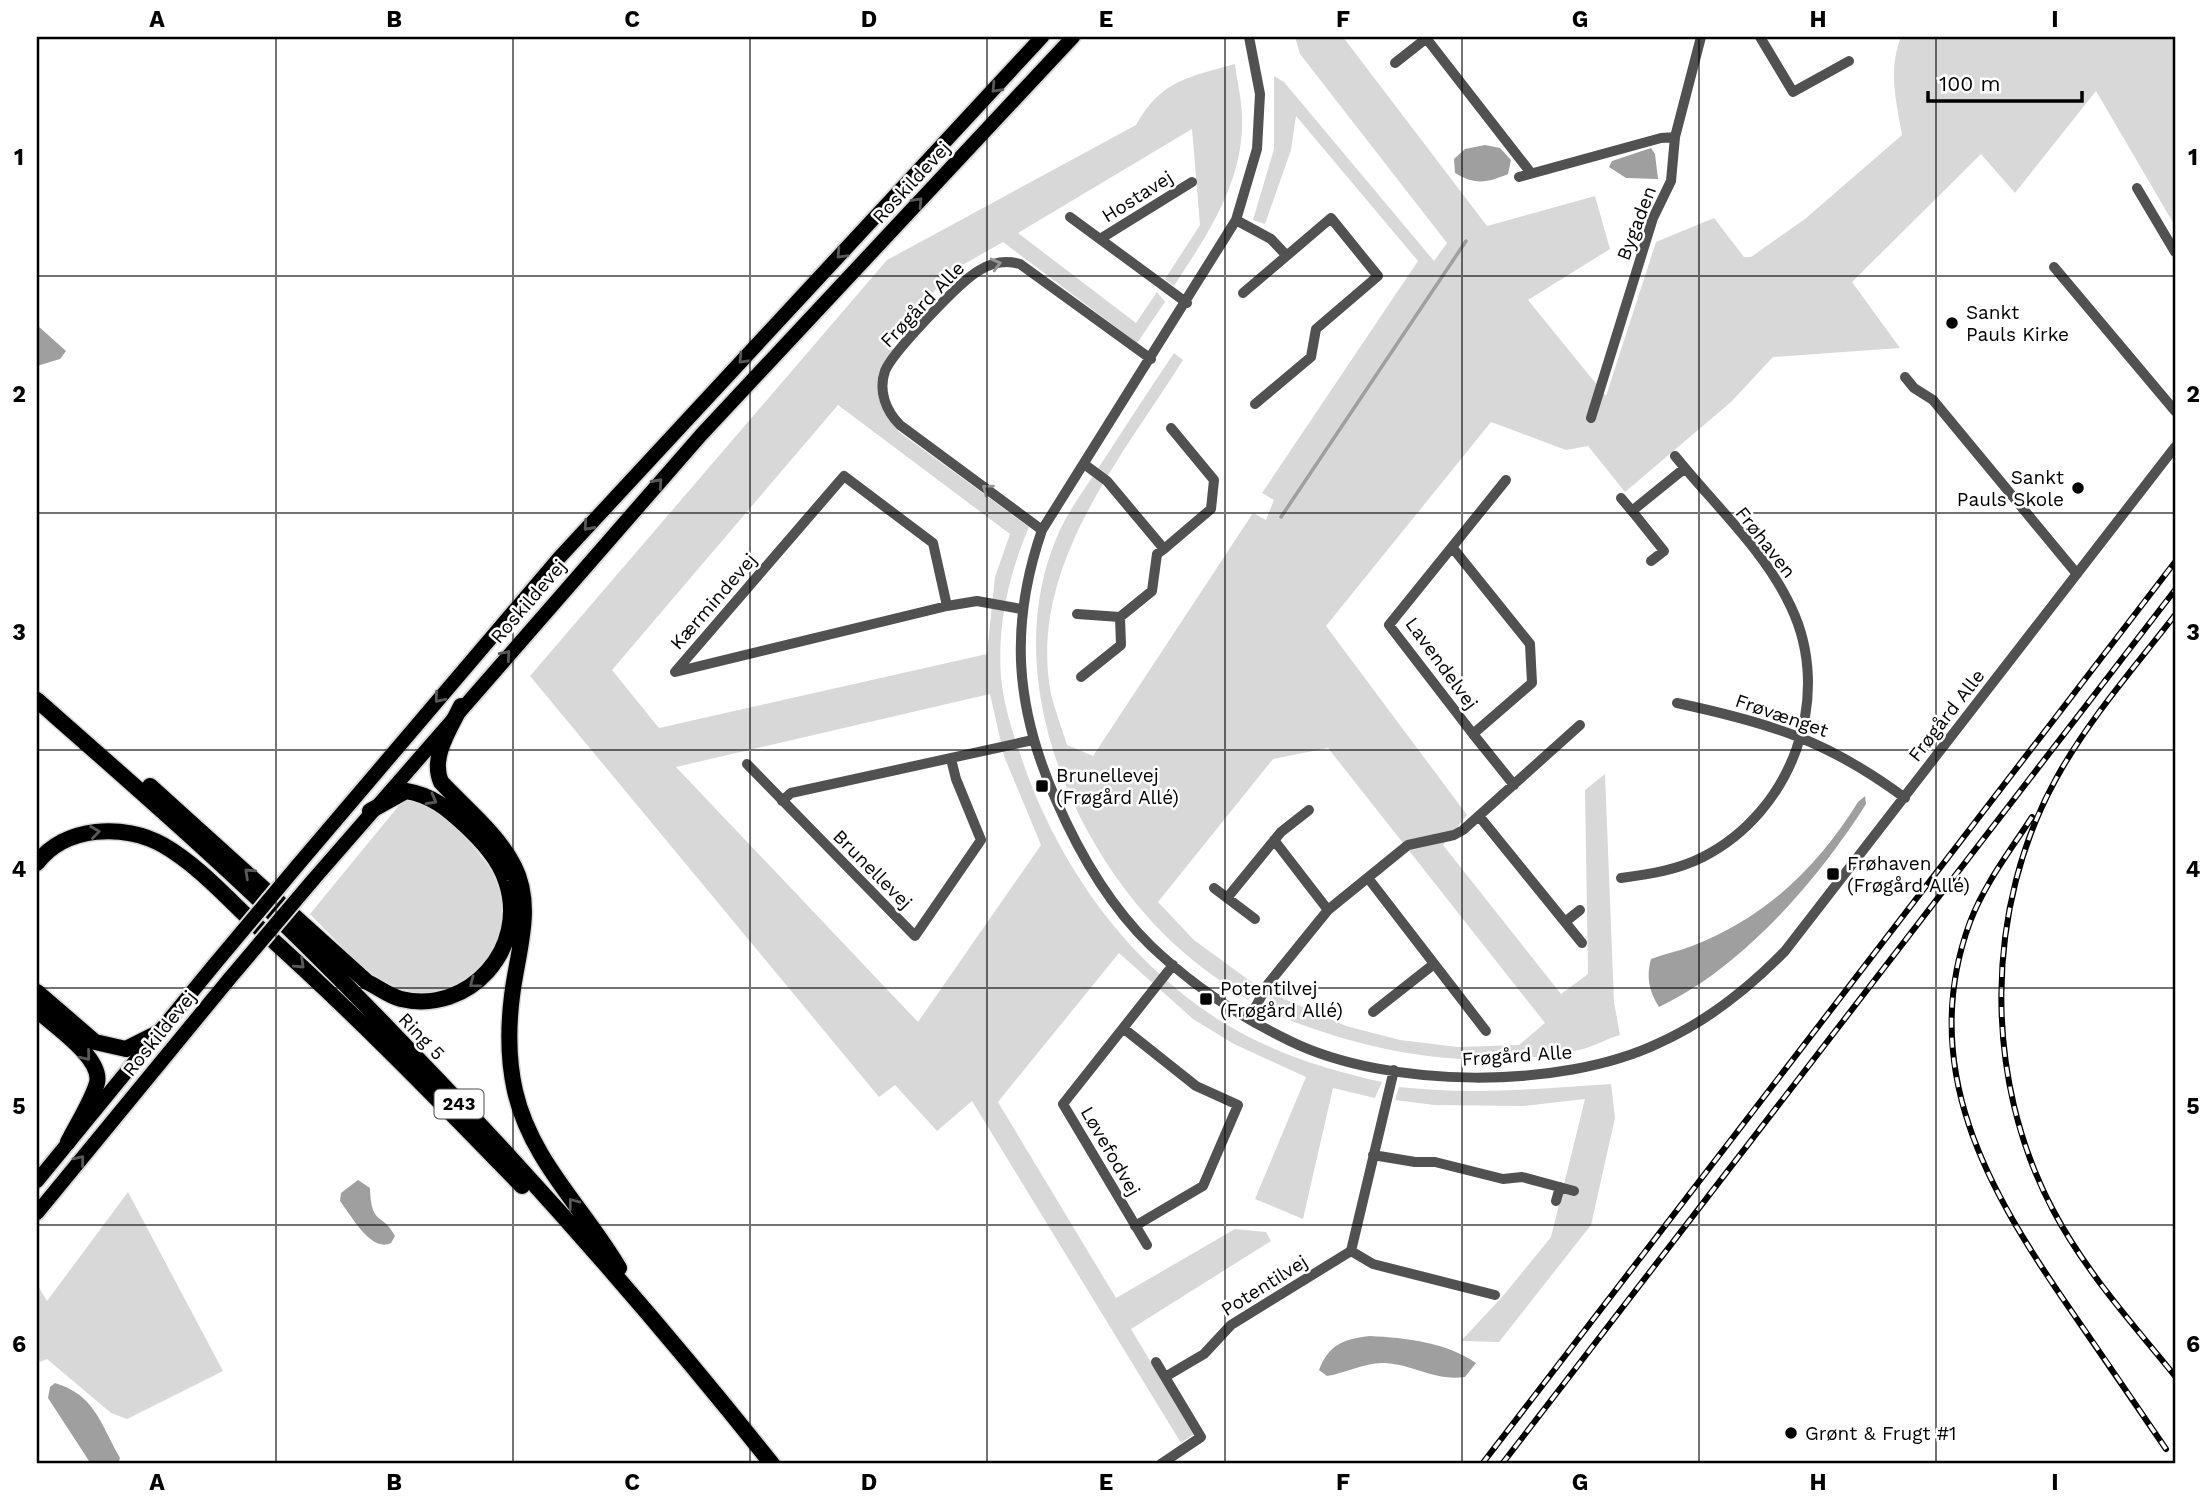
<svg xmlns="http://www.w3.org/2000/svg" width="2212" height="1501" viewBox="0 0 2212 1501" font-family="'Work Sans',sans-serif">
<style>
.green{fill:#d8d8d8;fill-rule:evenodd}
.water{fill:#9f9f9f}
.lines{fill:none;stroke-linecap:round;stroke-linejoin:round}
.stream{stroke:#9f9f9f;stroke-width:3.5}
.major-casing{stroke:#dbdbdb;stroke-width:18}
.highway-casing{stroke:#dbdbdb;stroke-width:19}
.minor{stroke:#515151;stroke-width:10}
.major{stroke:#000;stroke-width:14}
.highway{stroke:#000;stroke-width:16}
.rail-casing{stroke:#000;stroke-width:6}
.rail{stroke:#fff;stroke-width:3.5;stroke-dasharray:10;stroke-linecap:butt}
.major-bridge-casing{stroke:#dbdbdb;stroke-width:18;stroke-linecap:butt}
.major-bridge{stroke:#000;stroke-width:14}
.oneway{stroke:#595959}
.oneway2{stroke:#979797}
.grid{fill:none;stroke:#000;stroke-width:2;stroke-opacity:0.55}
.poi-dot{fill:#000;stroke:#fff;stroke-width:2.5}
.labels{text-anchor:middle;stroke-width:5;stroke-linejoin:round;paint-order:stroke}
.shield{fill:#fff;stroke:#4c4c4c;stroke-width:2}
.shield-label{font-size:18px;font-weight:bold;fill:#000}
.street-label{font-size:19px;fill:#000;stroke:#fff}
.poi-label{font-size:19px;fill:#000;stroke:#fff;text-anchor:start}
.neatline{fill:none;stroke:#000;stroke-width:2.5}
.grid-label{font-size:23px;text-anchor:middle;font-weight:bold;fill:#000}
</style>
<rect width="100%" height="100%" fill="#fff"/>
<path class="green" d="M1295,37H1343L1487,226L1595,196L1610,249L1528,300L1606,396L1656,242L1714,218L1744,257H1751L1805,219L1902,135C1896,101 1888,70 1901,37H2175V226L2096,91L2015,193L1981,154L1852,282L1900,348L1773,357L1731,402L1625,492L1588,446L1566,450L1491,422L1326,626L1467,815L1443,845L1561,994L1588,974L1585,790L1605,774L1614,1002L1620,1035C1606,1039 1593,1047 1579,1050C1471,1073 1365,1053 1265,1010L1273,994L1346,1026L1400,1040L1458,1047L1519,1045L1545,1023L1328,748L1273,759L1158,902L1194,940L1257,986L1248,1000C1222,982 1195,964 1172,942C1069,844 997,670 1059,532C1070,508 1087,486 1101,464C1125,427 1149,390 1174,353L1183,360C1121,459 1027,568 1051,694C1055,711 1062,728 1067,745L1093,756L1253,513L1266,520L1274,500L1262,493L1418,261L1296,116L1291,150L1265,224L1253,220L1274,149V76L1284,82L1434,261L1447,243L1300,54Z
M1235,64C1237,82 1242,100 1242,118C1244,182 1207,235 1174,286L1165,279L1200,225L1192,129L1018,233L1136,323L1157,292L1165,302L1137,343L1003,242L952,271L890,342L893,350L879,399L899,432L1029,527C1009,574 997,625 1001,677C1004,710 1016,742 1027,774C1065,874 1128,961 1219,1020C1270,1052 1324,1069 1382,1082L1375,1098L1333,1088L1303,1219L1255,1199L1306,1077L1234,1044L1193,1019L1119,953L998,1102L1116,1298L1235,1229L1266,1232L1271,1241L1131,1329L1194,1434L1181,1443L972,1101L937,1131L895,1085L879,1097L530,676L887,260L1136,125C1161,80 1189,77 1235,64ZM838,405L1010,534L995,577L987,654L659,728L612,670ZM990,694L1004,756L1041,845L918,1022L676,767Z
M405,798L427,801L461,831L498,878L506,900L499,945L472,978L441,992L424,994L387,986L368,974L310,914Z
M1611,1084L1615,1118L1591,1225L1499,1342L1461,1341L1503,1296L1551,1237L1585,1099L1523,1106L1434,1105L1395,1100L1399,1087C1476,1095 1535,1089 1611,1084Z
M128,1192L223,1371L127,1419L111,1413L47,1359L37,1363V1284L47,1301Z"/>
<path class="water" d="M1485,145L1500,148L1511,160L1508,174C1487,183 1475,185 1455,173L1454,159L1465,149Z
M1651,148L1655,154L1658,179L1626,178L1609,167L1612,161Z
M37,325L66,351L60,359L37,366Z
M1865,796L1866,804C1819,879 1741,969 1659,1007C1649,991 1646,977 1651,959C1664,954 1679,951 1692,946C1765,918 1817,868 1858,802Z
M358,1180L370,1188C371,1227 383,1212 395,1236L391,1243C371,1253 351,1215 340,1201L341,1193Z
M1370,1336C1406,1338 1446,1342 1476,1363L1465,1377C1433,1381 1416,1365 1385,1363C1365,1362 1346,1373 1327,1376L1319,1370C1329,1344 1344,1339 1370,1336Z
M55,1383C95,1395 100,1423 120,1458L118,1464H91L48,1398L50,1387Z"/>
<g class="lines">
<path class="stream" d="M1281,517L1466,241"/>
<g class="major-casing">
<path id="major" d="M297,866L559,558L1042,37
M313,880L701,435L1073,37
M37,1181L214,965
M37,1213L230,978"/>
</g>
<g class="highway-casing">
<path id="highway" d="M37,700C129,781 222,862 309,948C473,1111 628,1283 772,1464
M461,706C450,729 430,757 441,782C465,808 498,834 514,866C535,907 517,953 512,996C508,1028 508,1060 515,1091C531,1161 584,1208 619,1268
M150,786L367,982C378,987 389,996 401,999C469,1015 529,948 506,881C499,859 482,841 465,825C447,808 431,795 406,791L370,811
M37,863C65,826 124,823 163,845C198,865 227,898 256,925C349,1008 436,1097 522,1186
M37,992L95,1042L126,1049L158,1033
M37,1010C53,1025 103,1058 97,1083C91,1103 77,1124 68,1142"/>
</g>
<path class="minor" d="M1249,37L1260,94L1257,149L1236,220L1042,530C1009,626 1015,707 1056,800C1079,853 1110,906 1151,946C1192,985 1240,1017 1290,1041C1388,1089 1561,1090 1659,1043C1708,1021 1748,989 1785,951L2175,447
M1760,37L1793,92L1849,61
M1426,38L1531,173
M1395,63L1428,37
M1519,177L1661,138L1675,137
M2137,188L2175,252
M1070,217L1187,303
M1236,220L1271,239L1286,255
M1100,239L1192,182
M2054,267L2175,411
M1243,293L1331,218L1378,276L1316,329L1311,357L1255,404
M1905,377L1914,388L1933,400L2077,574
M1591,418L1653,218L1671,181L1675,137L1701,37
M1675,456L1685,468
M1084,464L1107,481L1164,549L1211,509L1214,480L1171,428
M1506,480L1452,547L1530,644L1532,683L1473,734L1514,785
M1621,498L1632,511
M1042,530L900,425C886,411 878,391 885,371C892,353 961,280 980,270C993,262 1006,260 1020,264L1151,359
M1452,547L1389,625L1473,734
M947,606L933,543L844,476L675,672L947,606L977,601L1021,609
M1077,614L1120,617L1152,591L1157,554L1164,549
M1081,677L1121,645L1120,617
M1677,703C1770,723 1827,740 1905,798
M747,764L915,936L981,840L956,779L951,759
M782,801L791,793L1033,740
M1479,816L1582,943
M1274,840L1328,910
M1368,878L1486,1031
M1621,878C1651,874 1677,870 1703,857C1792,812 1834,697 1791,607C1767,555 1721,511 1685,468L1632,511L1664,551L1651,561
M1214,888L1255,919
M1227,898L1281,832L1309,810
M1565,922L1580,910
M1373,1012L1434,964
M1249,1019L1268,984L1328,910L1408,845L1454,835L1463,830L1580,725
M1123,1028L1196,1086L1238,1105L1203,1186L1135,1226
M1373,1155L1415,1162H1435L1503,1179L1522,1177L1574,1191
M1556,1201L1560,1187
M1147,1245L1063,1104L1173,965
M1351,1251L1373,1264L1495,1295
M1156,1362L1201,1437L1161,1464
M1165,1377L1204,1354L1231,1325L1351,1251L1394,1070"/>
<use href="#major" class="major"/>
<use href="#highway" class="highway"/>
<g class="rail-casing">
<path id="rail" d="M2175,615C2134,668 2089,719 2057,777C1984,908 1983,1078 2053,1210C2085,1271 2132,1323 2175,1376
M2032,817C2010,851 1985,883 1970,922C1916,1068 1989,1192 2070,1309C2102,1355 2134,1402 2166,1449
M1482,1464L2175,562
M1502,1464L2175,590"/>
</g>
<use href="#rail" class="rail"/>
<g class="major-bridge-casing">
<path id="major-bridge" d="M214,965L297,866
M230,978L313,880"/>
</g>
<use href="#major-bridge" class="major-bridge"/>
</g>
<defs><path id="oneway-chevron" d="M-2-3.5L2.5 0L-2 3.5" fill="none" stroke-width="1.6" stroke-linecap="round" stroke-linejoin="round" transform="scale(1.75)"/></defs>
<g class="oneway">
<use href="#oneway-chevron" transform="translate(996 88) rotate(133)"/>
<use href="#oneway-chevron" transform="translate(918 202) rotate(-47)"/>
<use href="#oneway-chevron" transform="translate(841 254) rotate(133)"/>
<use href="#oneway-chevron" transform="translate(743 359) rotate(133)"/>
<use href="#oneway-chevron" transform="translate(658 483) rotate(-48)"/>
<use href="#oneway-chevron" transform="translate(588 526) rotate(132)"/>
<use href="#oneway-chevron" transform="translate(506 655) rotate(-49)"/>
<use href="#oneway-chevron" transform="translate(439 698) rotate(130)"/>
<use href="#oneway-chevron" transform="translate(432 800) rotate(29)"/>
<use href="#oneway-chevron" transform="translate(95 832) rotate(-8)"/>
<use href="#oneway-chevron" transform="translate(249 873) rotate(-137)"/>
<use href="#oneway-chevron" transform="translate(300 964) rotate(43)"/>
<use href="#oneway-chevron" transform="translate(474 983) rotate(143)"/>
<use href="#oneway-chevron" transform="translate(86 1056) rotate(51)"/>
<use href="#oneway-chevron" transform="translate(80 1160) rotate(-51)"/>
<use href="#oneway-chevron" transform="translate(573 1203) rotate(-127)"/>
</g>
<g class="oneway2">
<use href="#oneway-chevron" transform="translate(996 264) rotate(-15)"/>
<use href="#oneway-chevron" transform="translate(987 489) rotate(-144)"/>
</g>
<path class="grid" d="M276,37V1464M513,37V1464M750,37V1464M987,37V1464M1225,37V1464M1462,37V1464M1699,37V1464M1936,37V1464M37,276H2175M37,513H2175M37,750H2175M37,988H2175M37,1225H2175"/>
<g class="poi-dot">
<circle cx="1952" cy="323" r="7"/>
<circle cx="2078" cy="488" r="7"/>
<rect x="1035" y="779" width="14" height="14" rx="3.5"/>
<rect x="1826" y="867" width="14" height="14" rx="3.5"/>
<rect x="1199" y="992" width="14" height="14" rx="3.5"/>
<circle cx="1791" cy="1433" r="7"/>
</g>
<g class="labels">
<rect class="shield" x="434.5" y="1089.5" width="49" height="29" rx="5"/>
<g class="shield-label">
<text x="459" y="1110">243</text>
</g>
<g class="street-label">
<text transform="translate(911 182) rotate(-47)" y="7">Roskildevej</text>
<text transform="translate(1137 196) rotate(-32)" y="7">Hostavej</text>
<text transform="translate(1636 223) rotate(-69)" y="7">Bygaden</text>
<text transform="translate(922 304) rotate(-46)" y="7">Frøgård Alle</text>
<text transform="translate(1766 542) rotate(52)" y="7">Frøhaven</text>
<text transform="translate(528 601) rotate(-49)" y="7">Roskildevej</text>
<text transform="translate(713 601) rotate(-49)" y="7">Kærmindevej</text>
<text transform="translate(1442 663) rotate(54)" y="7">Lavendelvej</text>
<text transform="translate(1782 715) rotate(19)" y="7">Frøvænget</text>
<text transform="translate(1946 715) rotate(-52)" y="7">Frøgård Alle</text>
<text transform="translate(873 869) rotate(45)" y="7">Brunellevej</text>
<text transform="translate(159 1033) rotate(-51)" y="7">Roskildevej</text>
<text transform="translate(422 1036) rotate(46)" y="7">Ring 5</text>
<text transform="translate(1517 1055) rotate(-4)" y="7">Frøgård Alle</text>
<text transform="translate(1111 1151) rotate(60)" y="7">Løvefodvej</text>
<text transform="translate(1264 1285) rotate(-32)" y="7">Potentilvej</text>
</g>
<g class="poi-label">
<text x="1966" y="319">Sankt<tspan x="1966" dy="22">Pauls Kirke</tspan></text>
<text x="2064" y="484" text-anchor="end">Sankt<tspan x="2064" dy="22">Pauls Skole</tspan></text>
<text x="1056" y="782">Brunellevej<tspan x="1056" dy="22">(Frøgård Allé)</tspan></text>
<text x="1847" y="870">Frøhaven<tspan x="1847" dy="22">(Frøgård Allé)</tspan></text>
<text x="1220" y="995">Potentilvej<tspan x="1220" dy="22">(Frøgård Allé)</tspan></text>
<text x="1805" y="1440">Grønt &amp; Frugt #1</text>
</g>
</g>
<rect width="2212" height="1501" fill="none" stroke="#ffffff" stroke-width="77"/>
<path d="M1928 91v10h154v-10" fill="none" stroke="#000000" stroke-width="3.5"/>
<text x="1939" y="91" font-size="21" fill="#000000" stroke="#ffffff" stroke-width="5" paint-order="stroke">100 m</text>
<rect x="38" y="38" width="2136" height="1424" class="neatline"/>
<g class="grid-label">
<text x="157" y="27">A</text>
<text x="394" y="27">B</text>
<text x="632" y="27">C</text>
<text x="869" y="27">D</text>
<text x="1106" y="27">E</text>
<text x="1343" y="27">F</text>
<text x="1580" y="27">G</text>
<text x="1818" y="27">H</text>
<text x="2055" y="27">I</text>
<text x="19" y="165">1</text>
<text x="2193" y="165">1</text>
<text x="19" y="402">2</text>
<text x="2193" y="402">2</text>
<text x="19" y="640">3</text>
<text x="2193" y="640">3</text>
<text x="19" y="877">4</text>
<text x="2193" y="877">4</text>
<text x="19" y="1114">5</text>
<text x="2193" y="1114">5</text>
<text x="19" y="1352">6</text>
<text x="2193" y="1352">6</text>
<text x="157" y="1490">A</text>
<text x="394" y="1490">B</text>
<text x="632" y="1490">C</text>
<text x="869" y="1490">D</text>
<text x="1106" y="1490">E</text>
<text x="1343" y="1490">F</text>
<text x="1580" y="1490">G</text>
<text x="1818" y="1490">H</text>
<text x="2055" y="1490">I</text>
</g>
</svg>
